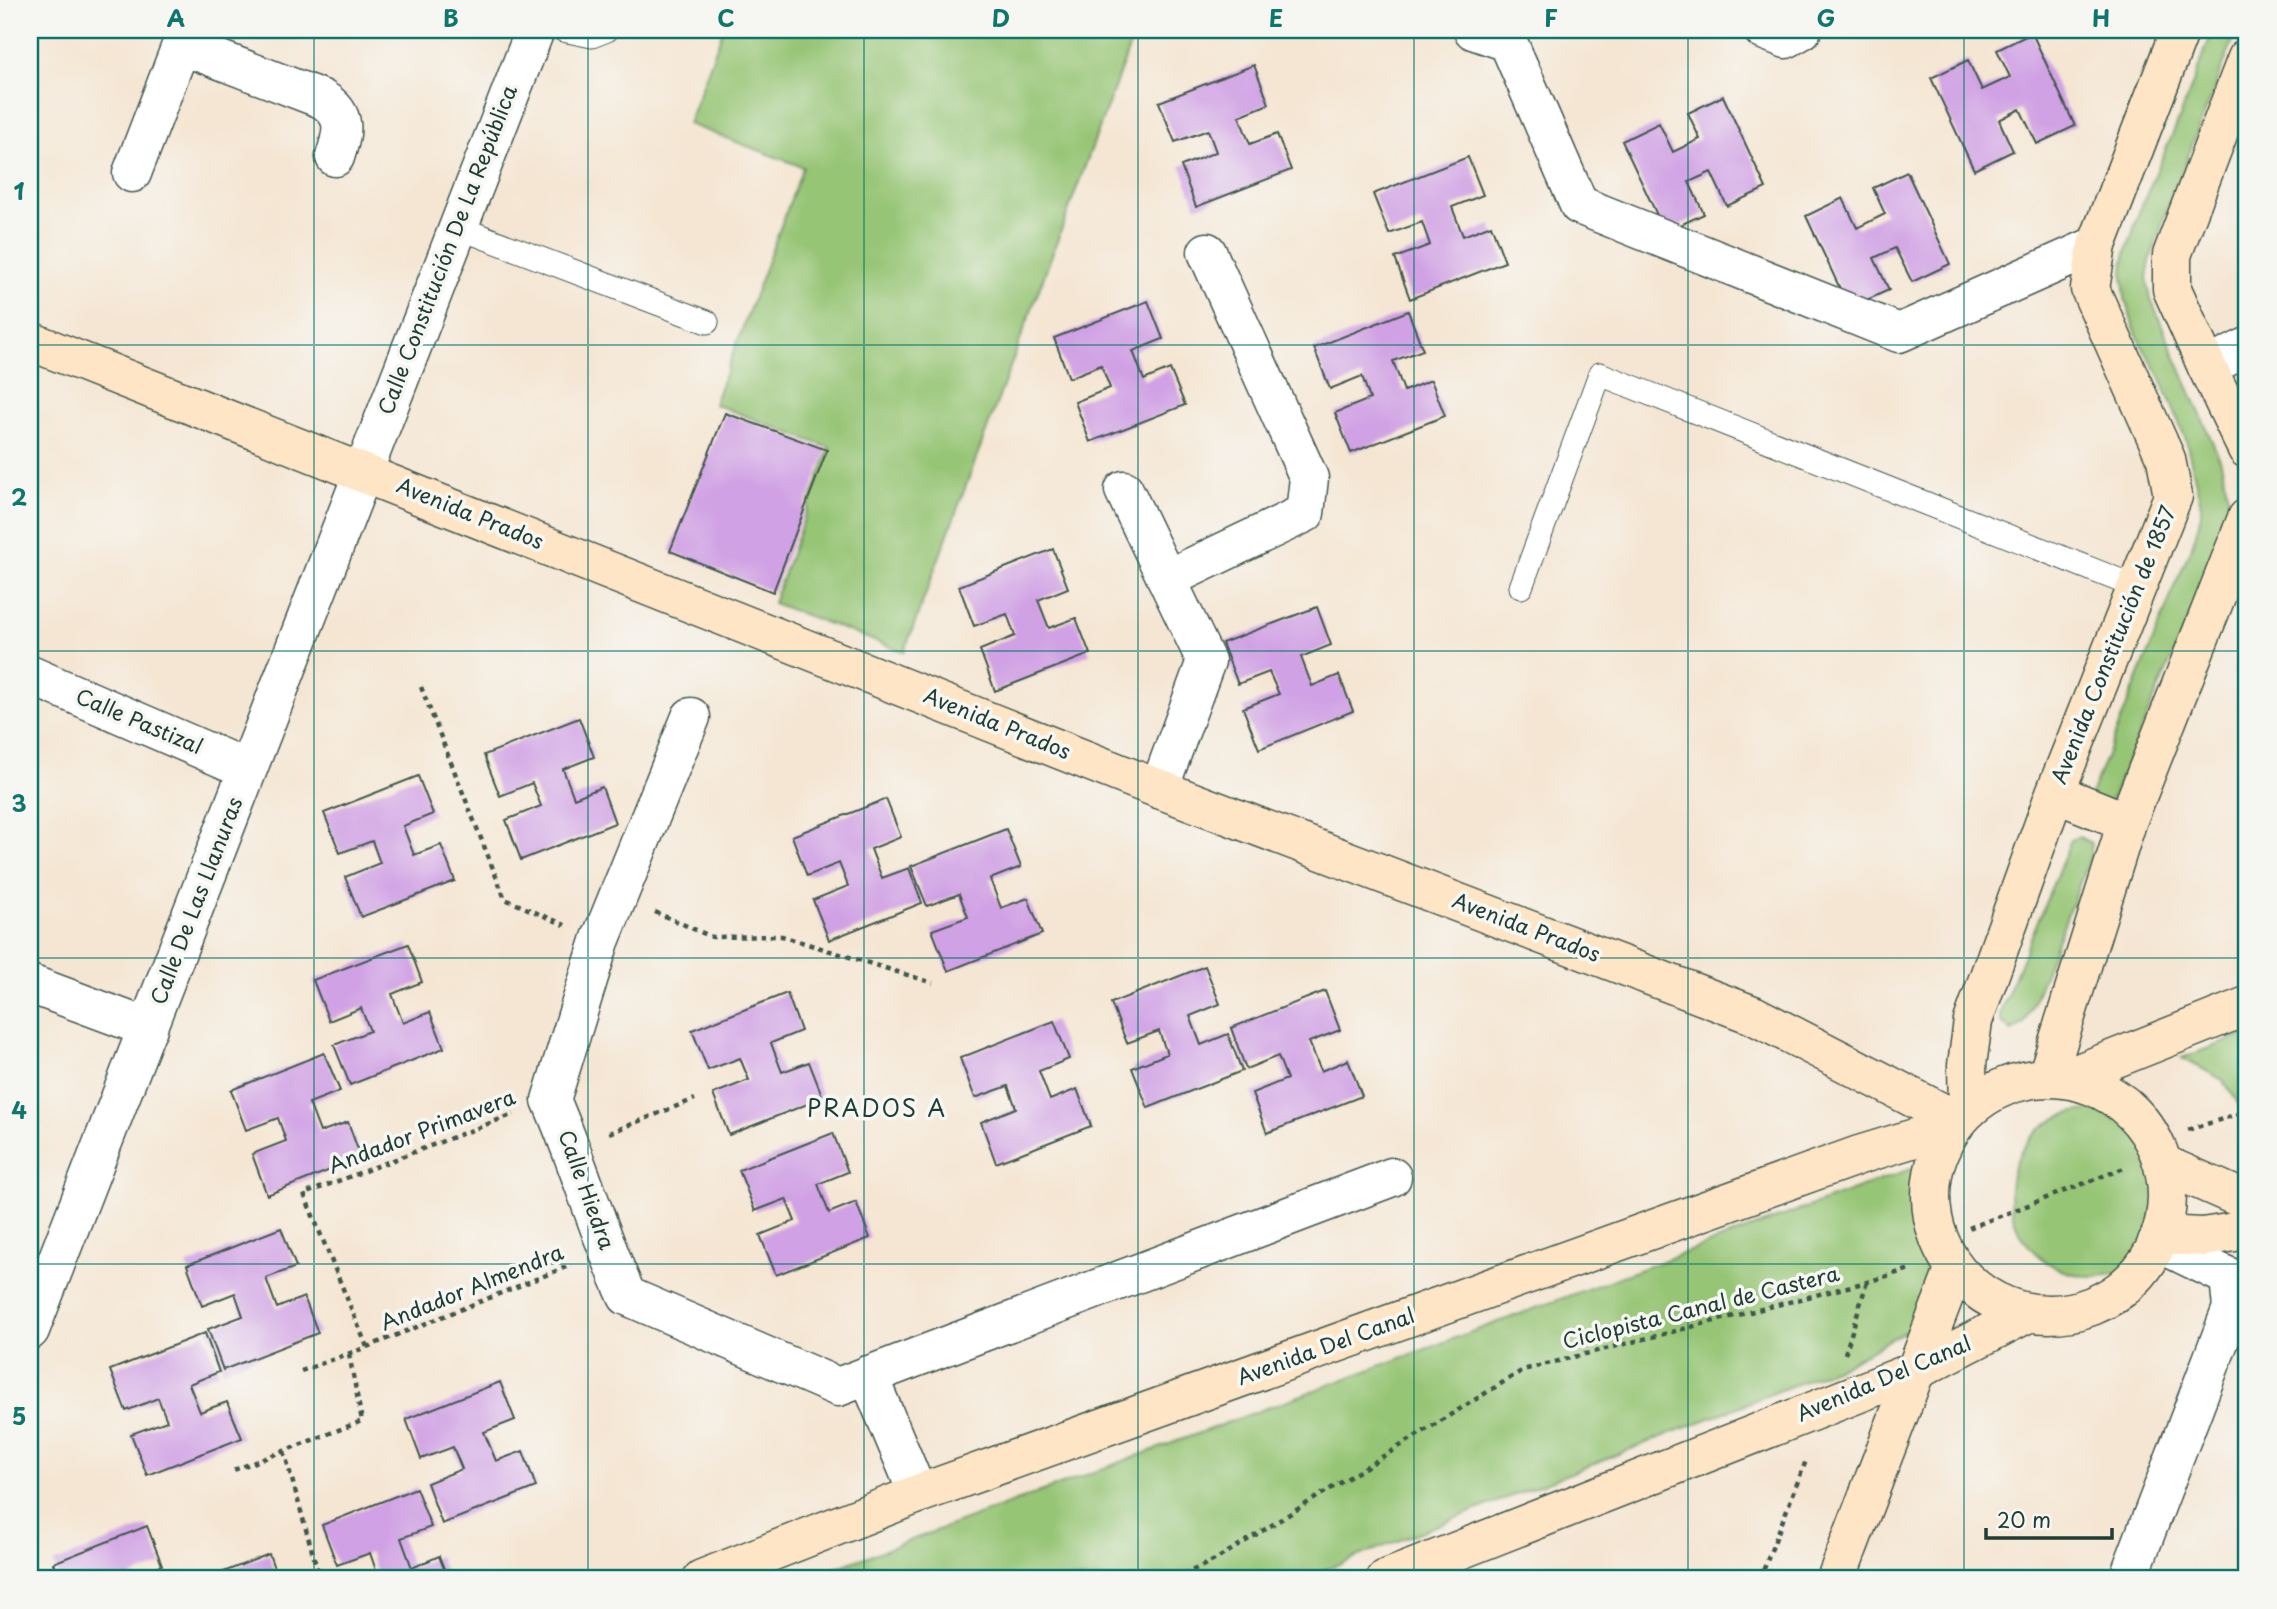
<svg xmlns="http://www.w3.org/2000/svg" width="2277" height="1609" viewBox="0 0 2277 1609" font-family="'Playpen Sans',sans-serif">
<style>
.green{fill:#96c574;stroke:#5a8154;stroke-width:2}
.building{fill:#d0a1e4}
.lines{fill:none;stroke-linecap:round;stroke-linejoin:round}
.lane-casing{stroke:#3f564c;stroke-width:25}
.street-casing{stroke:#3f564c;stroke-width:41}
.secondary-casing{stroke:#3f564c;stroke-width:41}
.path{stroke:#3f564c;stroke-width:4.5;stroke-dasharray:5 5;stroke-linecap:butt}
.lane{stroke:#fff;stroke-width:23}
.street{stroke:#fff;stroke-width:38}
.secondary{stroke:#fee5c5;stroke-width:38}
.grid{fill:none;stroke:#0f766e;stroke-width:2;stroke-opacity:0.55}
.labels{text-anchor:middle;stroke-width:7;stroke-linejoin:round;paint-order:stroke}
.street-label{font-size:21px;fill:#1f3d34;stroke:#f6f6f2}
.neighbourhood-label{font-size:23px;letter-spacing:2px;fill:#1f3d34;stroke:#f6f6f2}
.neatline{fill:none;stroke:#0f766e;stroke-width:2.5}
.grid-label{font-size:23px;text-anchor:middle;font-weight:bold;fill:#0f766e}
</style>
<rect width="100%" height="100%" fill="#f6f6f2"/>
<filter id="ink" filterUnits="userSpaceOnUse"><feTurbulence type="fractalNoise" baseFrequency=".0143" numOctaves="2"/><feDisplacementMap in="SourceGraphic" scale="14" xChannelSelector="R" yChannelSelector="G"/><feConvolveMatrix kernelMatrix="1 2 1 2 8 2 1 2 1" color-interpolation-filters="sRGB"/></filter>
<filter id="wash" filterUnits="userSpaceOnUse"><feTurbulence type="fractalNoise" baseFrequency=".00686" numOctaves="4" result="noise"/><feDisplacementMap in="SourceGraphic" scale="28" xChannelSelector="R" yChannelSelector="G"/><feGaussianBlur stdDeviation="1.57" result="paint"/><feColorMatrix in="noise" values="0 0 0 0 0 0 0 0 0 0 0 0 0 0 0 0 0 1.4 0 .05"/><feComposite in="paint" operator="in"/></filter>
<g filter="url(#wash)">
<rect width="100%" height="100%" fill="#f5e6d3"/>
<path class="green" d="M723,30H1114L1133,37L904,652L773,603L830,448L714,404L803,167L688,124Z
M2213,30H2237L2165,215L2150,261L2147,278L2151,300L2221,462L2229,502L2221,543L2108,807L2090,797L2195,537L2201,515V505L2186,440L2160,376L2141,344L2133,325L2125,298L2123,277L2124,260L2139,212L2180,117Z
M2079,837L2091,843V854L2032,1006L2024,1023L2012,1031L2000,1021V1013L2071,840Z
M2247,1034V1117L2223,1080L2182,1058Z
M2010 1193a83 83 0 1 1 166 0a83 83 0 1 1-166 0Z
M1948,1155L1925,1207V1264L1933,1316L1842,1366L1301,1579H806Z"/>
<g id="blocks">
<path class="building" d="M2032,33L2075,126L2037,144L2020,109L1999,120L2013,151L1974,170L1931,78L1968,60L1982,90L2010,77L1997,50Z
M1254,65L1269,104L1239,116L1250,144L1277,134L1291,170L1196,207L1181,166L1216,152L1208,130L1175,142L1159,102Z
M1723,96L1766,188L1727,206L1711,172L1689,182L1704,214L1665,232L1622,141L1659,123L1673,152L1700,139L1688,113Z
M1468,157L1483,195L1452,207L1463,236L1491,225L1505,262L1410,299L1395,258L1430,245L1422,222L1389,234L1373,194Z
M1907,172L1950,264L1912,282L1895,248L1874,258L1889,290L1849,308L1806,216L1843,198L1857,228L1885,214L1873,188Z
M1148,301L1163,339L1133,351L1144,380L1170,369L1185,405L1090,442L1075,402L1110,388L1101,365L1069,378L1054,338Z
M1408,311L1423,350L1393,361L1404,391L1431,380L1445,416L1351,453L1335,413L1370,399L1362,376L1330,389L1314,348Z
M725,413L827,450L773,592L670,551Z
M1053,549L1068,588L1038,600L1049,628L1076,618L1090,654L995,691L980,650L1015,636L1007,614L974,626L959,586Z
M1317,607L1331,645L1301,657L1312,686L1339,675L1353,711L1259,749L1243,708L1279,694L1269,672L1238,684L1222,643Z
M579,718L594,757L563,769L574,798L602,787L615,823L521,860L506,820L541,806L532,783L500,796L484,755Z
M418,776L433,814L403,826L414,855L441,845L455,881L361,917L345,877L380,863L372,841L340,853L324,813Z
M886,799L901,837L871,849L882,878L909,868L922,903L829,940L813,900L848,886L839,863L807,876L792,836Z
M1006,829L1021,867L990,879L1001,908L1028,898L1042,934L948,971L932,930L968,917L959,894L927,906L911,866Z
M408,944L422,982L392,994L403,1023L430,1012L444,1048L350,1085L334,1045L370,1031L361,1008L329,1021L313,980Z
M1205,966L1220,1004L1190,1016L1201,1045L1228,1034L1242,1071L1148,1108L1132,1068L1167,1054L1159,1031L1127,1043L1111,1003Z
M1325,991L1340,1030L1309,1042L1321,1071L1348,1060L1362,1096L1267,1133L1252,1093L1287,1079L1278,1056L1246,1069L1231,1028Z
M787,993L801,1031L771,1043L782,1072L809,1062L823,1098L729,1135L713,1094L749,1080L740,1058L708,1070L692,1030Z
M1054,1021L1069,1059L1039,1071L1050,1100L1077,1089L1091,1126L996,1163L981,1122L1016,1108L1008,1086L975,1098L960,1058Z
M324,1053L340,1091L309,1103L320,1132L348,1122L361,1158L267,1195L252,1154L286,1141L278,1118L246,1130L231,1090Z
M833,1133L848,1172L818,1184L829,1213L856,1202L870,1238L776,1275L760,1235L795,1221L786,1199L755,1211L739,1170Z
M281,1228L296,1267L266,1278L277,1308L304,1297L318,1333L223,1370L208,1329L243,1316L235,1293L202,1306L187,1265Z
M205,1333L219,1372L189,1384L200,1412L227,1402L242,1438L147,1475L131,1434L167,1421L158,1398L126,1411L110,1370Z
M500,1382L515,1420L484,1432L496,1461L523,1451L536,1487L442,1524L427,1483L462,1469L453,1447L421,1459L406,1419Z
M416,1488L431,1527L401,1538L412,1568L439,1556L448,1579H369L378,1576L370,1553L337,1565L322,1525Z
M147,1526L162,1565L132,1576L133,1579H59L53,1563Z
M269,1554L278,1579H206Z"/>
</g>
</g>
<g filter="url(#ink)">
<use href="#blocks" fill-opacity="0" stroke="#3f564c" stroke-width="2"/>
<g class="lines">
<g class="lane-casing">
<path id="lane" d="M563,30L592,36L607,30
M457,227L707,322
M1521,587L1600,374L2136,587"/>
</g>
<g class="street-casing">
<path id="street" d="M1473,30L1508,42L1579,205L1899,333L2097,245
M1763,30L1786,39L1802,30
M181,45L322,99C348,115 343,132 335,157
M132,173L187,30
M2207,367L2247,347
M1124,490L1206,661L1159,789
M1167,579L1305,513L1309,478L1207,252
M30,675L247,769
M691,717L600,941L551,1100C579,1164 598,1232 627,1296L838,1387L1392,1177
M30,984L148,1028
M30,1330L535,30
M868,1375L918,1494
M2128,1579L2232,1308L2229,1277L2157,1242"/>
</g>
<g class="secondary-casing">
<path id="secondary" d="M2247,58L2172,255V289L2207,367L2247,449
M30,341L1159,789L1753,1015L1958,1121
M2055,793L2127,822
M2047,1077L2127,822L2247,518
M2066,1078L2247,1006
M1931 1196a118 118 0 1 1 236 0a118 118 0 1 1-236 0Z
M1968,1110L1967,1065L1973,1021L2055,793L2173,496L2166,459L2090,289L2097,245L2180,30
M2163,1164L2247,1201
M2161,1235L2203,1237L2247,1230
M702,1579L918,1494L1859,1155L1954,1126
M1386,1579L1915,1371L2028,1313
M1836,1579L1955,1268"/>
</g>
<path class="path" d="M421,687L505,899L565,925
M655,912L712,937L782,936L933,983
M2188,1130L2247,1111
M609,1133L695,1099
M1969,1228L2124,1168
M367,1347L304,1194L514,1114
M1845,1354L1867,1282
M301,1371L367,1347L571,1265
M284,1451L320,1579
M234,1470L362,1421L349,1354
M1174,1579L1215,1560L1523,1370L1867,1282L1910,1269
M1760,1579L1807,1458"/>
<use href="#lane" class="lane"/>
<use href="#street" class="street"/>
<use href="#secondary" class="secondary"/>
</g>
</g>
<path class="grid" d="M314,30V1579M588,30V1579M864,30V1579M1138,30V1579M1414,30V1579M1688,30V1579M1964,30V1579M30,345H2247M30,651H2247M30,958H2247M30,1264H2247"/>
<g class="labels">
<g class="street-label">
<text transform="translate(448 250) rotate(-69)" y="7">Calle Constitución De La República</text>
<text transform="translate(470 514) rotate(22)" y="7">Avenida Prados</text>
<text transform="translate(2114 645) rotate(-68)" y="7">Avenida Constitución de 1857</text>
<text transform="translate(139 722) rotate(23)" y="7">Calle Pastizal</text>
<text transform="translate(997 724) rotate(22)" y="7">Avenida Prados</text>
<text transform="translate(197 901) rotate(-69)" y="7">Calle De Las Llanuras</text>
<text transform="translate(1526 928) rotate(21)" y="7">Avenida Prados</text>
<text transform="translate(422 1132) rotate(-21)" y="7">Andador Primavera</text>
<text transform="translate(586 1190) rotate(70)" y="7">Calle Hiedra</text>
<text transform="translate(472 1288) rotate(-22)" y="7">Andador Almendra</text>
<text transform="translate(1701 1308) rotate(-14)" y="7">Ciclopista Canal de Castera</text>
<text transform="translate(1326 1347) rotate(-20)" y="7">Avenida Del Canal</text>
<text transform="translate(1884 1379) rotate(-23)" y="7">Avenida Del Canal</text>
</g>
<g class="neighbourhood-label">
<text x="877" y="1117">PRADOS A</text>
</g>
</g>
<rect width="2277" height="1609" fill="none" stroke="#f6f6f2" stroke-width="77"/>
<path d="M1986 1528v10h126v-10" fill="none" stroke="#1f3d34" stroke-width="3.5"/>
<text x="1997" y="1528" font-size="21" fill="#1f3d34" stroke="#f6f6f2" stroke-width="5" paint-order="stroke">20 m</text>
<rect x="38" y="38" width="2200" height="1532" class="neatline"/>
<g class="grid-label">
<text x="176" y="27">A</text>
<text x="451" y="27">B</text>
<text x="726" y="27">C</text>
<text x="1001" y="27">D</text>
<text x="1276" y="27">E</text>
<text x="1551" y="27">F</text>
<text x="1826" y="27">G</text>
<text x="2101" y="27">H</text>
<text x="19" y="200">1</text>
<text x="19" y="506">2</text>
<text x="19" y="812">3</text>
<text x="19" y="1119">4</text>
<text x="19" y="1425">5</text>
</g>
</svg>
